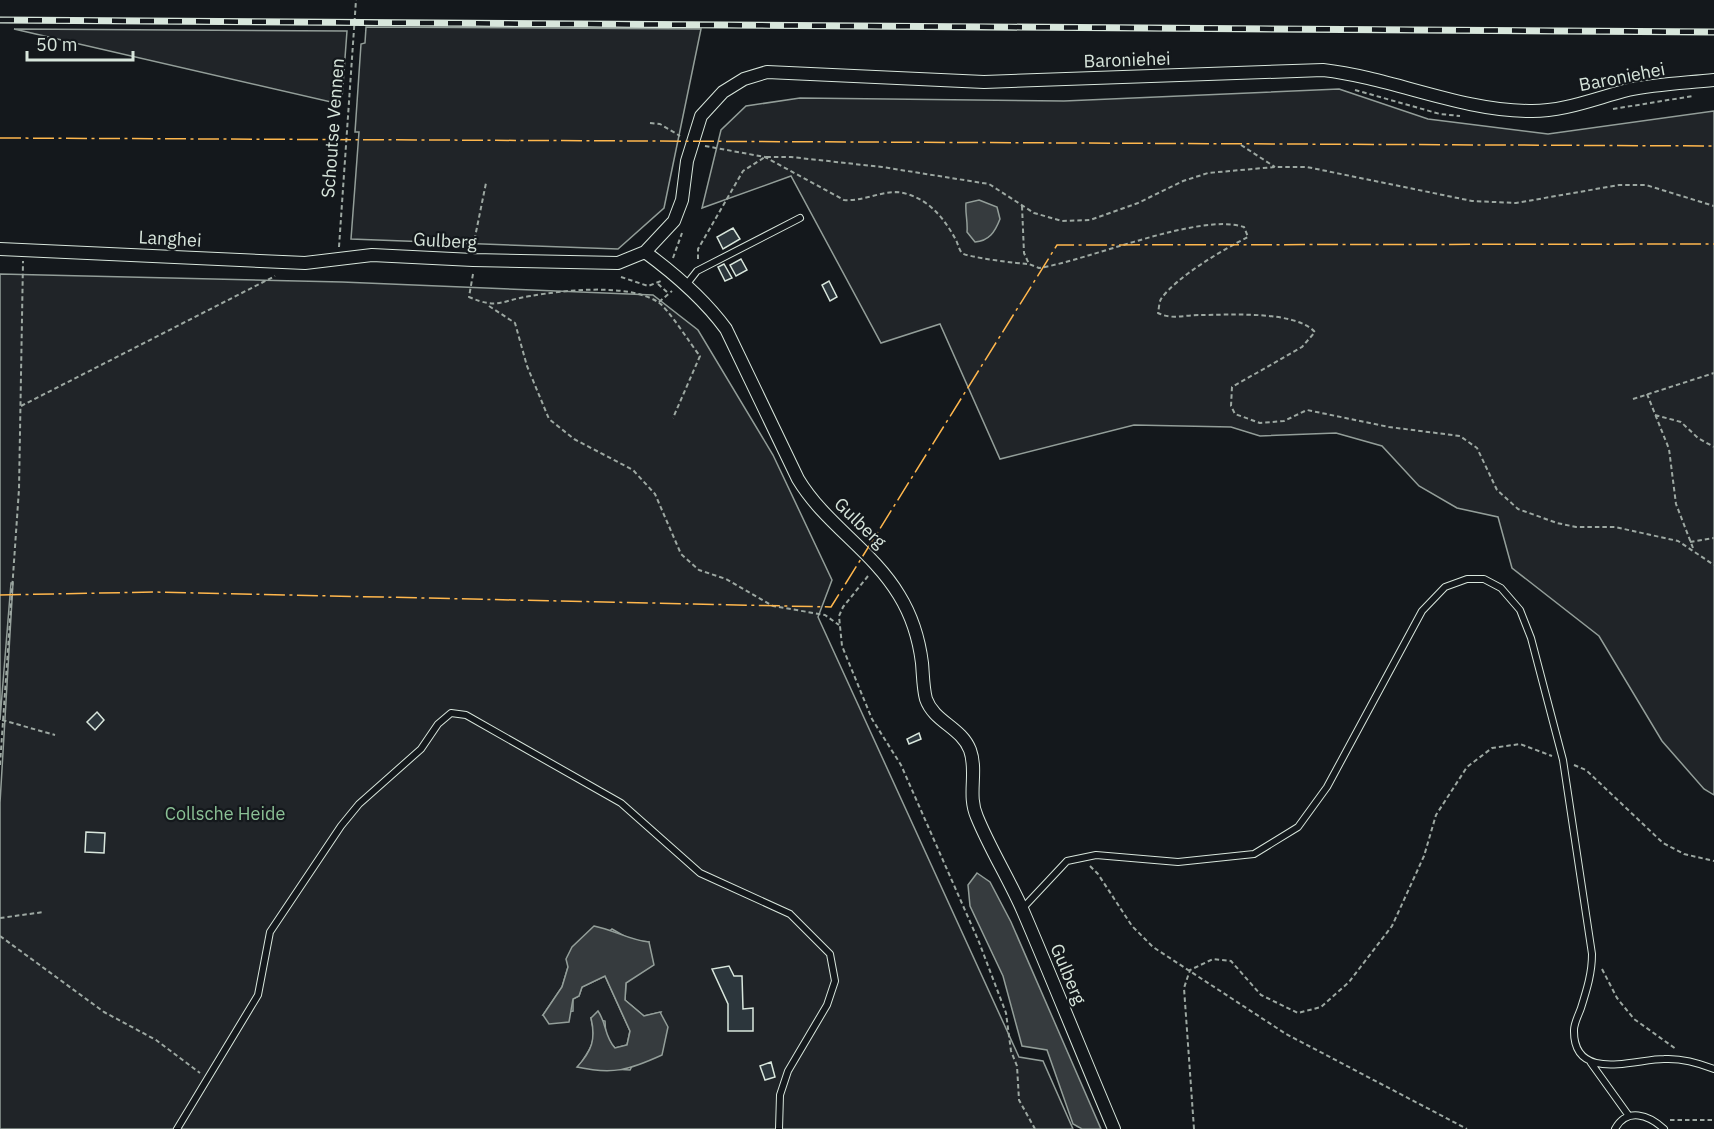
<svg xmlns="http://www.w3.org/2000/svg" width="1714" height="1129" viewBox="0 0 1714 1129" font-family="'IBM Plex Sans',sans-serif">
<style>
.green{fill:#202428;stroke:#939e99;stroke-width:1.5;fill-rule:evenodd}
.water{fill:#363b3e;stroke:#939e99;stroke-width:1.5}
.building{fill:#2c363c;stroke:#d8e6dc;stroke-width:1.5}
.lines{fill:none;stroke-linecap:round;stroke-linejoin:round}
.service-casing{stroke:#d8e6dc;stroke-width:8}
.minor-casing{stroke:#d8e6dc;stroke-width:14}
.path{stroke:#9da8a2;stroke-width:2;stroke-dasharray:4.5 3;stroke-linecap:butt}
.service{stroke:#14181c;stroke-width:6}
.minor{stroke:#14181c;stroke-width:12}
.rail-casing{stroke:#d8e6dc;stroke-width:7}
.rail{stroke:#14181c;stroke-width:4.5;stroke-dasharray:14;stroke-linecap:butt}
.power{stroke:#ffb74d;stroke-width:1.5;stroke-dasharray:21 4.5 3 4.5;stroke-linecap:butt}
.labels{text-anchor:middle;stroke-width:4.5;stroke-linejoin:round;paint-order:stroke}
.street-label{font-size:18px;fill:#d8e6dc;stroke:#14181c}
.park-label{font-size:18px;fill:#8ac095;stroke:#14181c}
</style>
<rect width="100%" height="100%" fill="#14181c"/>
<path class="green" d="M366,27L701,29L664,208L618,249L351,239L359,132H355L361,44L365,43Z
M14,29L347,31L342,98L331,102Z
M1339,89L1428,119L1548,134L1714,111V795L1704,789L1662,741L1599,636L1512,568L1498,517L1457,508L1419,486L1382,446L1336,433L1260,436L1231,427L1134,425L1000,459L940,324L881,343L791,176L702,208L721,130L746,106L800,98L1064,101Z
M0,274L342,282L653,295L698,330L773,455L832,580L818,617L1019,1057L1043,1061L1073,1129H0V803L13,583H11L0,720ZM612,929L631,940L649,942L642,970L626,983L625,1000L644,1016L661,1012L630,1070L578,1067C591,1048 597,1043 591,1018L605,1021L606,1038L615,1048L627,1045L630,1031L605,976L582,987L579,996L573,999V1011L543,1015L562,987L568,967Z"/>
<path class="water" d="M979,200L997,207L1000,219C995,232 989,241 975,242L967,232C968,222 965,213 966,203Z
M977,873L990,882L1011,922L1101,1129H1082L1073,1124L1047,1050L1022,1046L1003,976L970,906L968,885Z
M594,926C614,930 629,940 649,942L654,965L626,983L625,1000L644,1016L660,1012L668,1027L662,1055C629,1070 613,1075 577,1067C592,1051 596,1039 591,1018L598,1011C607,1024 604,1036 615,1048L627,1045L630,1031L605,976L582,987L579,996L573,999L569,1022L549,1024L543,1015L562,987L568,967L566,959L572,947Z"/>
<path class="building" d="M733,228L740,239L723,249L717,237Z
M741,259L747,270L736,276L730,265Z
M724,264L732,278L725,281L718,267Z
M829,281L837,297L830,301L822,285Z
M97,712L104,720L95,730L87,722Z
M919,733L921,739L909,744L907,739Z
M86,832L105,833L104,853L85,852Z
M729,966L734,976H742L743,1009L753,1008V1031H728V1004L712,969Z
M771,1062L775,1077L765,1080L760,1066Z"/>
<g class="lines">
<g class="service-casing">
<path id="service" d="M686,285L697,271L800,218
M1022,909L1067,861L1096,855L1178,862L1254,854L1298,827L1327,787L1422,611L1445,587L1467,579H1484L1501,588L1520,610L1531,638L1563,760L1592,954C1592,973 1587,989 1581,1008C1579,1014 1574,1023 1574,1030C1573,1083 1635,1059 1664,1059C1682,1058 1697,1063 1714,1069
M1591,1063L1629,1116
M177,1129L258,995L270,932L341,826L359,804L421,749L438,724L451,713L466,715L621,803L700,873L790,914L830,954L835,981L827,1005L788,1071L780,1095L779,1129
M1615,1129C1627,1107 1649,1115 1664,1129"/>
</g>
<g class="minor-casing">
<path id="minor" d="M0,249L305,263L372,255L473,260L618,263L645,252L674,221L682,200L687,161L701,116L723,92L744,79L767,72L984,82L1323,70C1393,78 1458,110 1529,111C1563,112 1596,98 1628,90C1656,84 1686,83 1714,80
M645,252C675,274 704,299 726,329L798,479C825,524 872,550 899,595C912,616 919,639 922,663C923,674 923,688 926,699C934,722 961,727 970,750C978,772 967,795 977,817C990,849 1009,879 1023,911C1054,983 1083,1056 1114,1129"/>
</g>
<path class="path" d="M1355,90L1440,114L1460,116
M1613,109L1693,96
M650,123L660,124L680,136
M1241,145L1275,167
M705,146L765,157L844,200C865,202 887,187 907,194C931,201 945,220 956,240C958,244 959,250 962,253C966,257 1020,264 1029,264
M1022,206L1024,253L1029,264L1039,268C1090,260 1200,212 1244,227L1248,237C1224,249 1176,277 1161,299C1159,302 1159,309 1158,313C1172,320 1184,315 1199,315C1229,315 1294,310 1315,332L1302,347L1232,387L1231,406L1235,414L1260,423L1284,421L1307,410L1389,427L1460,436L1477,448L1497,490L1518,509L1557,523L1576,527H1615L1678,541L1714,565
M339,247L356,0
M473,247L486,183
M673,258L682,233
M698,259V249L743,171L765,157H791L882,167L989,184L1034,213L1062,221L1090,220L1138,203L1183,181L1208,173L1275,167H1307L1472,201L1516,203L1619,185H1646L1714,206
M473,274L469,297C499,310 501,300 531,296C564,290 628,283 658,302C668,308 691,345 700,356L673,418
M621,277L648,286L661,281
M658,284L667,292
M659,302L672,291
M489,306L515,323L527,366L549,419L574,439L633,470L655,494L681,554L699,570L726,579L773,606L825,615L839,625
M1647,394L1669,449L1676,504L1693,548
M1633,399L1714,373
M21,406L275,276
M1655,415L1681,422L1698,438L1714,447
M1690,542L1714,538
M868,576L843,607L839,616L842,646L872,719L901,765L979,942L1006,1013L1011,1051L1017,1066L1019,1100L1035,1129
M2,720L55,735
M0,765L19,489L23,261
M1574,765L1586,770L1663,843L1684,854L1714,861
M1090,866L1098,874L1132,926L1153,947L1286,1034L1467,1129
M0,918L44,912
M0,936L104,1012L156,1040L200,1073
M1602,969L1617,998L1634,1019L1676,1049
M1670,1120H1714
M1194,1129L1184,988L1190,970L1213,959L1231,961L1261,995L1298,1013L1321,1007L1349,982L1392,926L1424,856L1436,815L1467,767L1492,748L1520,744L1552,756"/>
<use href="#service" class="service"/>
<use href="#minor" class="minor"/>
<g class="rail-casing">
<path id="rail" d="M0,20L1714,32"/>
</g>
<use href="#rail" class="rail"/>
<path class="power" d="M0,138L1714,146
M0,595L153,592L831,607L1057,245L1714,244"/>
</g>
<g class="labels">
<g class="street-label">
<text transform="translate(1127 60) rotate(-2)" y="6">Baroniehei</text>
<text transform="translate(1622 77) rotate(-11)" y="6">Baroniehei</text>
<text transform="translate(333 128) rotate(-86)" y="6">Schoutse Vennen</text>
<text transform="translate(170 239) rotate(3)" y="6">Langhei</text>
<text transform="translate(445 241) rotate(3)" y="6">Gulberg</text>
<text transform="translate(860 523) rotate(44)" y="6">Gulberg</text>
<text transform="translate(1068 974) rotate(67)" y="6">Gulberg</text>
</g>
<g class="park-label">
<text x="225" y="820">Collsche Heide</text>
</g>
</g>
<path d="M27 51v9h106v-9" fill="none" stroke="#d8e6dc" stroke-width="3"/>
<text x="36" y="51" font-size="18" fill="#d8e6dc" stroke="#14181c" stroke-width="4.5" paint-order="stroke">50 m</text>
</svg>
